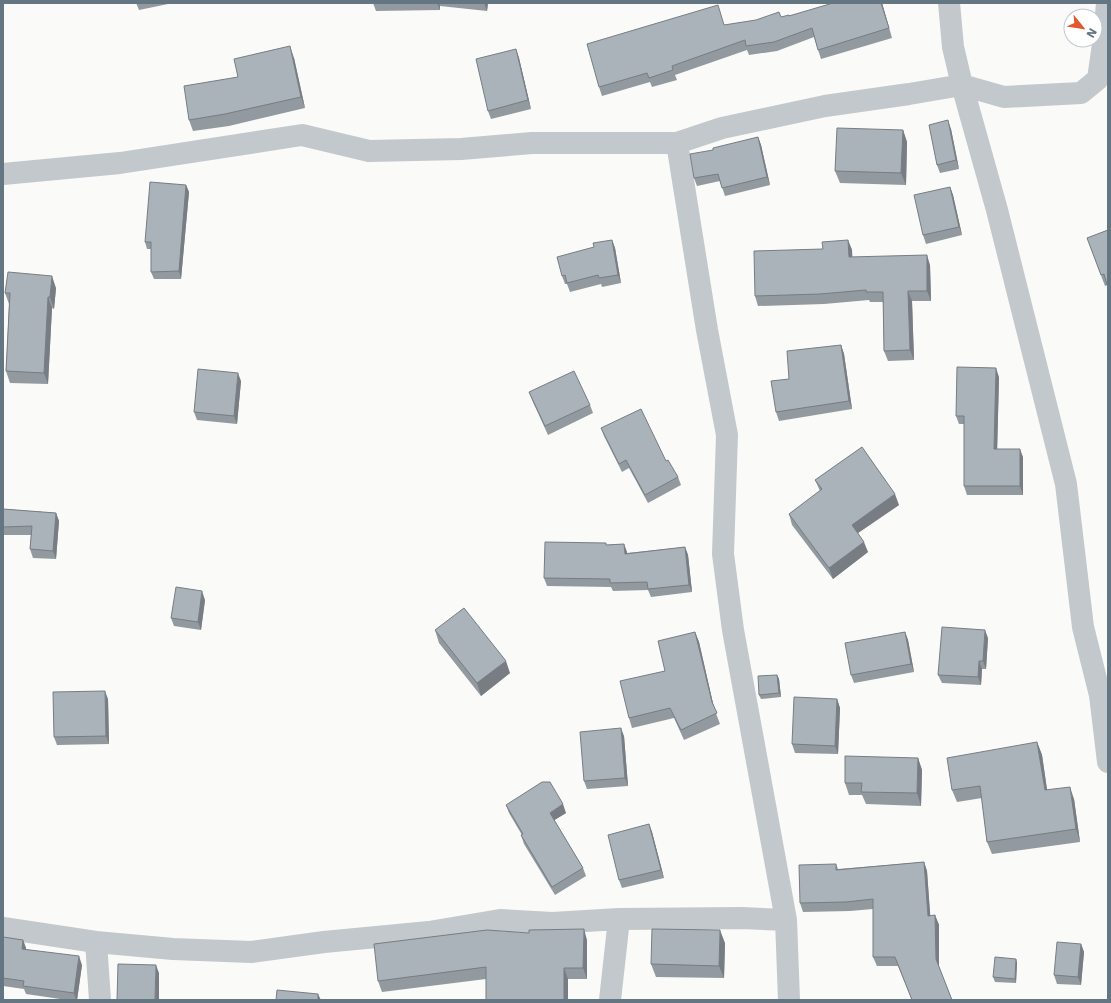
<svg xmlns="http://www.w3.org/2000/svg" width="1111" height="1003" viewBox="0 0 1111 1003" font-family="'DejaVu Sans',sans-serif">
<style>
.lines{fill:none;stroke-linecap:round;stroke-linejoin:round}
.minor{stroke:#c3c8cc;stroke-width:22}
.wall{fill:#929a9f}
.shaded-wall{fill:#777d82}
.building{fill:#aab3b9;stroke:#777d82}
</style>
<rect width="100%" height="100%" fill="#fafaf8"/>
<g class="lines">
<path class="minor" d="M949,3L953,47L962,85L997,210L1066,484L1083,627L1100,695L1108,762
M677,143L707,330L727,435L723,554L733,630L786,920L789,1000
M3,174L120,163L302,135L369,151L461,149L532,143H677L722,128L825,106L909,94L962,85L1004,97L1081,93L1098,79L1104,37L1107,3
M3,928L96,942L173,949L251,952L324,942L429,932L500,920L552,923L619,919L742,918L786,920
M96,942L100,1000
M610,1000L619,919"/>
</g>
<path class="wall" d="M136,3H173L139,10Z
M373,3H488L487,11L440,6V10L376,11Z
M882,3L892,38L821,59L814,37L777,51L749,55L747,50L675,75L677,80L652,87L650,82L602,96L599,87L725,25Z
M516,49L519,58L531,109L491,119L488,111Z
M294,58L305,108L229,126L193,131L189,120L238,77Z
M951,129L959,169L940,173L937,165Z
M903,130L907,142L906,185L840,183L835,171Z
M758,137L761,145L770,185L725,196L720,181L697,186L694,178L713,150Z
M186,185L189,192L181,279H154L151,272V249H147L145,242Z
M950,187L953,195L962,235L926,244L923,235Z
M1108,230L1107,285L1105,286L1087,238Z
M612,240L615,248L621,283L602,287L601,284L570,292L567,284H565L562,276L594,247Z
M848,240L852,250V257L930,265L931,301H912L914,360L888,361L884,351L883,302H870L869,300L824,304L758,306L755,296L823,249Z
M56,288L54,309L52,308L48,384L10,383L6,371L9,304L5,293Z
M841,345L844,354L852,409L779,421L776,412Z
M999,377L997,449L1023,457V495H967L964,486V424H959L956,416Z
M241,381L237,424L197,420L194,412Z
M529,392L590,405L593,413L548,435L532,400Z
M601,428L666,461L678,477L681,485L648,503L629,468L622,472L604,436Z
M3,474L4,476V509L56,513L59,521L56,559L33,558L30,549L31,535H3Z
M815,480L899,505L858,533L868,552L833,579L792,525L789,514L820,491Z
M624,544L627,553L685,547L688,555L692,592L651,597L648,590L613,591L611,587L547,586L544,578L606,545Z
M205,600L201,630L174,626L171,618Z
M435,630L510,673L481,696L439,643Z
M695,632L699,642L714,708L720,724L684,740L674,718L632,728L629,718Z
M905,632L908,640L914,672L854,683L851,675Z
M988,638L986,669H982L981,685L942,683L938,675Z
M777,675L779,679L781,697L761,699L759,695Z
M108,699L109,744L57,745L54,737Z
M837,699L840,708L838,754L795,753L792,744Z
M624,736L628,786L587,789L584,781Z
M1037,742L1042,755L1047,790L1074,799L1080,842L992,854L987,842L982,798L957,802L952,790Z
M918,758L922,770L921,806L866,804L862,795H849L845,783Z
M506,805L566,813L554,820L583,868L586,876L555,895L524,844L521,835H522L509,813Z
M649,824L652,832L664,878L622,888L619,880Z
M924,862L927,871L930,916L935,915L939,925V967L952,1000H912L898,966H877L873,957V909L850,911L803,912L800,903L836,864L838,869Z
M3,937L23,940L26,948V949L82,965L77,1000H67L26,994L24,989L3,986Z
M587,940V979H486L382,992L378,981Z
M725,943L724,978L656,977L651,964Z
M1081,944L1084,952L1081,985L1057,984L1054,975Z
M1016,959L1017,963L1016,983L995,982L993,977Z"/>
<path class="shaded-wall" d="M437,3H439L440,6V10Z
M484,3H488L487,11Z
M881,3H882L892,38L889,28Z
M290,46L294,58L305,108L301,97Z
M516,49L519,58L531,109L528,100Z
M948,120L951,129L959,169L956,160Z
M903,130L907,142L906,185L901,173Z
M758,137L761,145L770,185L767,177Z
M186,185L189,192L181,279L179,271Z
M950,187L953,195L962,235L959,227Z
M612,240L615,248L621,283L618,275Z
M848,240L852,250L853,267L849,257Z
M927,255L930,265L931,301L927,291Z
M52,276L56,288L54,309L50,297Z
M908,291L912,301L914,360L910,350Z
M48,297L52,308L48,384L44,373Z
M841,345L844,354L852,409L849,401Z
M996,368L999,377L997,457L994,449Z
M238,373L241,381L237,424L234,416Z
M1020,449L1023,457V495L1020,486Z
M3,474L4,476V518L3,515Z
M895,494L899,505L855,535L852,525Z
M56,513L59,521L56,559L53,551Z
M864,542L868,552L833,579L829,568Z
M624,544L627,552L628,562L625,554Z
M685,547L688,555L692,592L689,585Z
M202,591L205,600L201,630L198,622Z
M985,630L988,638L986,669L983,661Z
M695,632L699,642L715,712L712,702Z
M905,632L908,640L914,672L911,664Z
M506,661L510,673L481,696L477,683Z
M979,661L982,669L981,685L978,677Z
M777,675L779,679L781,697L779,693Z
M105,691L108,699L109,744L106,736Z
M837,699L840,708L838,754L835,746Z
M621,728L624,736L628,786L625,778Z
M1037,742L1042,755L1049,803L1045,790Z
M918,758L922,770L921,806L917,793Z
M1070,787L1074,799L1080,842L1076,829Z
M563,804L566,813L553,821L550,813Z
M649,824L652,832L664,878L661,870Z
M924,862L927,871L931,925L928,916Z
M935,915L939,925V968L936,959Z
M584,929L587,940V979L583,968Z
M720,930L725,943L724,978L719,966Z
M23,940L26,948L25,957L22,949Z
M1081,944L1084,952L1081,985L1078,977Z
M79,956L82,965L77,1000H76L74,993Z
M1016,959L1017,963L1016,983L1015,979Z
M156,965L159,973V1000H155Z
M564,968L568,979V1000H564Z
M318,994L321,1000H318Z"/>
<path class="building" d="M833,3H881L889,28L818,50L812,28L774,42L746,46L745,40L672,66L673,70L649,78L647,73L599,87L587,44L718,5L724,25L756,20L779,12L781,17L789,15V16Z
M290,46L301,97L225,114L189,120L184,86L238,77L234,59Z
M516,49L528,100L488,111L476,59Z
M948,120L956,160L937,165L929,125Z
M837,128L903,130L901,173L835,171Z
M758,137L767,177L722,188L718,174L694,178L690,154L713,150V148Z
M150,182L186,185L179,271L151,272V242H145Z
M950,187L959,227L923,235L914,195Z
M1108,230V288L1104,274L1101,275L1087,238Z
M612,240L618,275L599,278L598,275L567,283L565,275L562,276L557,257L594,247L593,243Z
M848,240L849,257L927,255V291H908L910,350L884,351L883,292H866V290L820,294L755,296L754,251L823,249L822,242Z
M8,272L52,276L50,297H48L44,373L6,371L10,293H5Z
M841,345L849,401L776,412L771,381L789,379L787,351Z
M957,367L996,368L994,449H1020V486H964V416H956Z
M198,369L238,373L234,416L194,412Z
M574,371L590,405L545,426L529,392Z
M641,409L666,461L668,460L678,477L645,495L626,460L619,464L601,428Z
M862,447L895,494L852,525L864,542L829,568L789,514L822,489L815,480Z
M3,509L56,513L53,551L30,549L32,526L3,527Z
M545,542L606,543V545L624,544L625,554L685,547L689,585L648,589L647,582L610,583V579L544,578Z
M176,587L202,591L198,622L171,618Z
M464,608L506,661L477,683L435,630Z
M942,627L985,630L983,661H979L978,677L938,675Z
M695,632L712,702L717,713L681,730L670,708L629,718L620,681L665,671L658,641Z
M905,632L911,664L851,675L845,643Z
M777,675L779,693L759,695L758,676Z
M105,691L106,736L54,737L53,692Z
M794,697L837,699L835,746L792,744Z
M621,728L625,778L584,781L580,732Z
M1037,742L1045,790L1070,787L1076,829L987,842L980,786L952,790L947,758Z
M845,756L918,758L917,793L861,792L862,783H845Z
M542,782H550L563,804L550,813L583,868L552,887L521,835L523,834L506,805Z
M649,824L661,870L619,880L608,835Z
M924,862L928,916L935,915L936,959L952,1000H912L895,957H873V899L846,902L800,903L799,865L836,864V870Z
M584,929L583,968H564V1000H486V967L378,981L374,944L487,930L529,933V930Z
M652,929L720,930L719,966L651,964Z
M3,937L23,940L22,949L79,956L74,993L23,986L24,981L3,978Z
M1057,942L1081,944L1078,977L1054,975Z
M995,957L1016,959L1015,979L993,977Z
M118,964L156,965L155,1000H117Z
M277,990L318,994V1000H276Z"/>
<rect width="1111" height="1003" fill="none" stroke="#657683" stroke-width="8"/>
<g transform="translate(1083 28) rotate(120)"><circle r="19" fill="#ffffff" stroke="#c1c8cd"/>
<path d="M0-3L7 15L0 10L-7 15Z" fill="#e4572e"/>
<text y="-6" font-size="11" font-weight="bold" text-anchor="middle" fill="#657683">N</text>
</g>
</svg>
